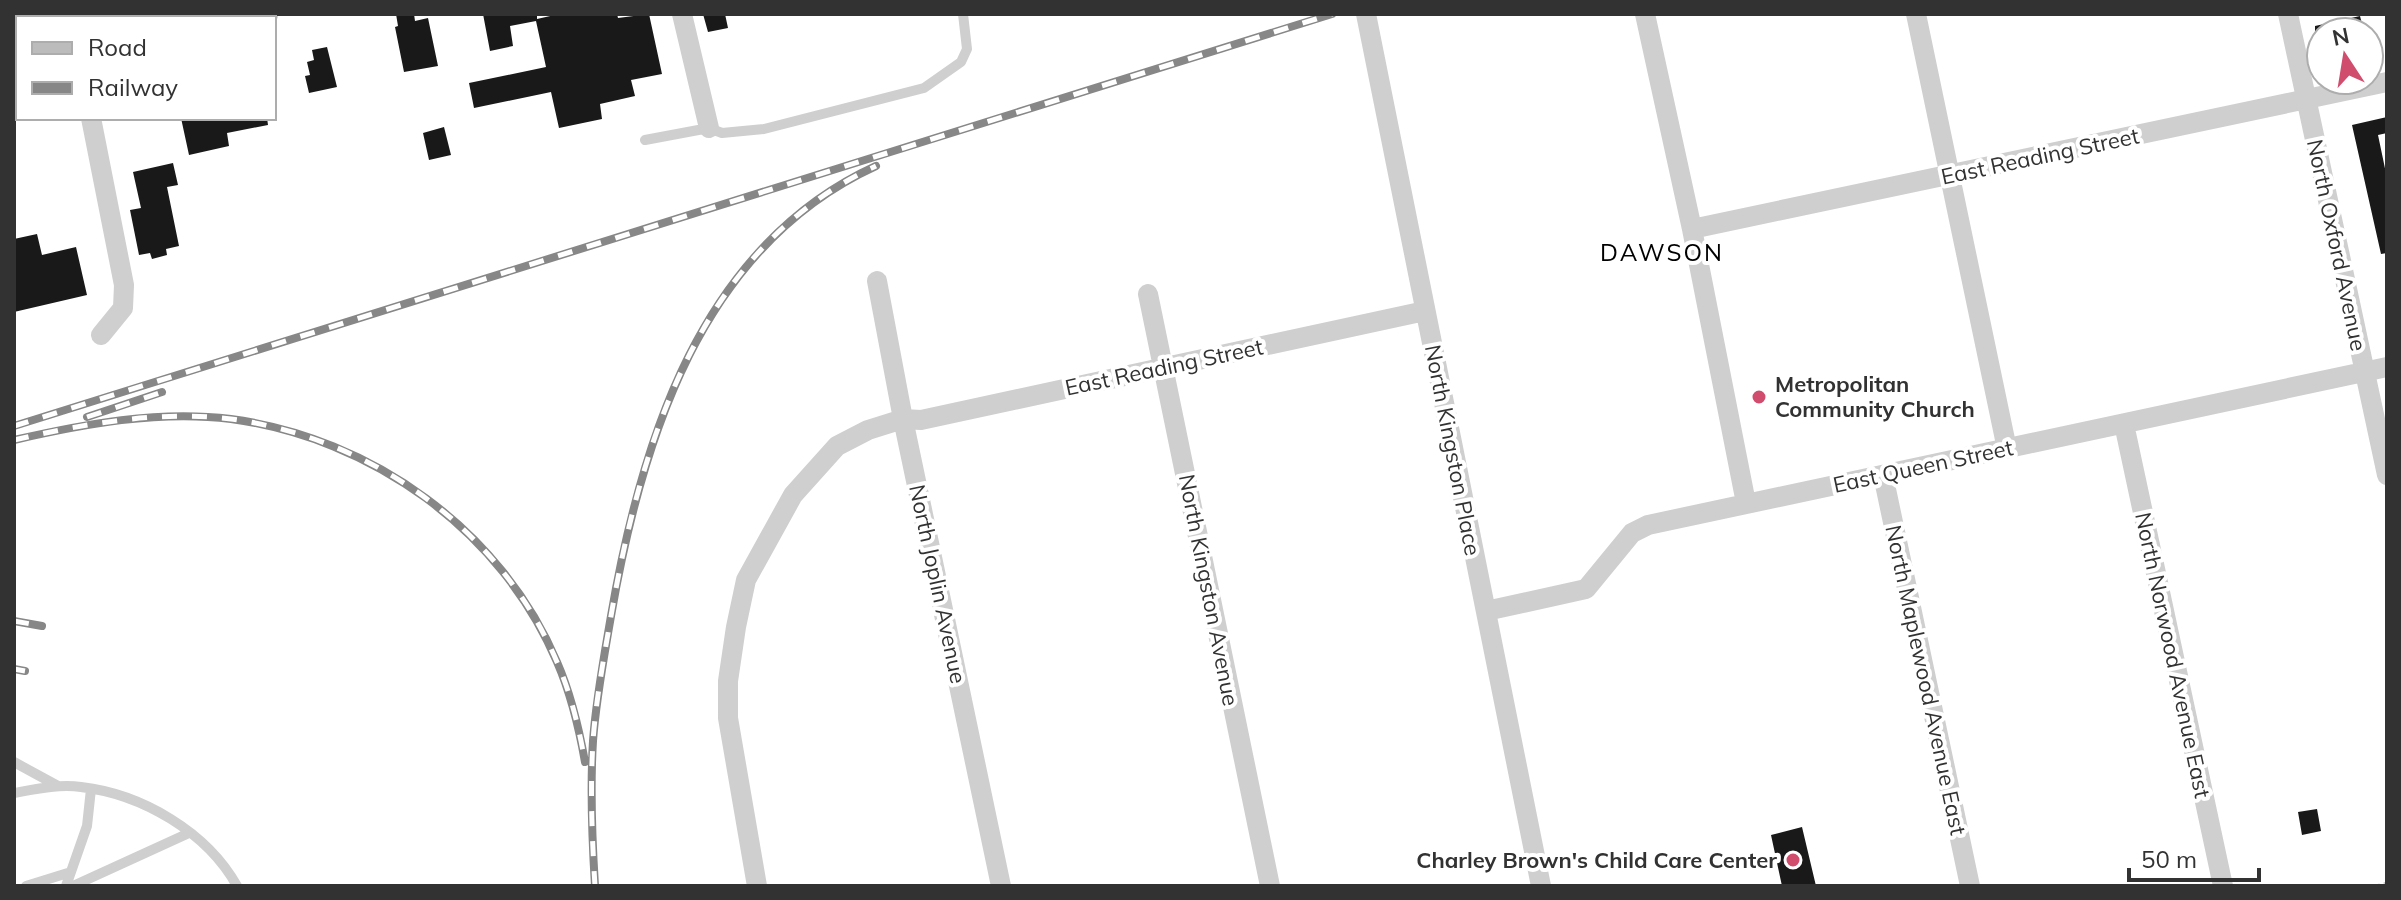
<svg xmlns="http://www.w3.org/2000/svg" width="2401" height="900" viewBox="0 0 2401 900" font-family="Mulish,sans-serif">
<style>
.building{fill:#191919}
.lines{fill:none;stroke-linecap:round;stroke-linejoin:round}
.path{stroke:#c9c9c9;stroke-width:3;stroke-dasharray:4 4;stroke-linecap:butt}
.lane{stroke:#cfcfcf;stroke-width:10}
.street{stroke:#cfcfcf;stroke-width:20}
.secondary{stroke:#bcbcbc;stroke-width:28}
.rail-casing{stroke:#878787;stroke-width:8}
.rail{stroke:#fff;stroke-width:5;stroke-dasharray:15;stroke-linecap:butt}
.poi-dot{fill:#d14d6e;stroke:#fff;stroke-width:3}
.labels{text-anchor:middle;stroke-width:8;stroke-linejoin:round;paint-order:stroke}
.street-label{font-size:22px;fill:#323232;stroke:#fff}
.poi-label{font-size:22px;font-weight:bold;fill:#323232;stroke:#fff;text-anchor:start}
.neighbourhood-label{font-size:24px;letter-spacing:2px;fill:#000;stroke:#fff}
</style>
<rect width="100%" height="100%" fill="#fff"/>
<path class="building" d="M396,14H414L415,21L428,18L438,66L404,72L395,27L398,26Z
M483,14H537V19L559,14H617L618,18L649,14L662,74L631,80L635,96L600,104L602,119L559,128L551,92L474,108L469,83L546,67L536,21L510,26L513,46L490,51Z
M703,14H725L728,28L708,32Z
M2360,16L2364,32H2315V26Z
M327,47L337,87L309,93L305,76L310,75L307,62L314,60L312,50Z
M2387,117V133L2378,135L2387,178V253L2381,254L2352,125Z
M181,118H267L268,125L227,133L229,146L189,155Z
M444,127L451,155L429,160L423,133Z
M173,163L178,185L167,187L179,246L166,249L167,255L152,259L150,253L139,255L130,210L141,208L133,172Z
M37,234L42,255L76,247L87,295L14,312V239Z
M2317,809L2321,831L2302,835L2298,812Z
M1802,827L1816,886H1782L1771,835Z"/>
<g class="lines">
<path class="path" d="M2376,886L2387,883"/>
<path class="lane" d="M645,140L709,128L722,133L764,129L924,88L961,62L967,49L963,14
M14,762L58,786
M14,793C36,789 59,784 81,787C142,794 207,832 237,886
M26,886L71,872
M66,886L87,826L91,789
M73,886L189,833"/>
<path class="street" d="M70,14L71,18
M682,14L709,128
M1366,14L1541,886
M1645,14L1692,229L1746,503
M1916,14L2007,449
M2288,14L2387,475
M91,118L124,285L123,308L101,335
M1692,229L2387,82
M877,281L903,419L1001,886
M1148,294L1270,886
M2124,424L2223,886
M1883,475L1970,886
M1486,611L1586,589L1632,533L1648,525L2387,367
M757,886L728,718V681L736,627L746,580L793,495L837,446L868,430L903,419L921,420L1425,311"/>
<path class="secondary" d="M245,18L264,14
M14,67L18,66"/>
<g class="rail-casing">
<path id="rail" d="M87,417L162,392
M14,426L1332,14
M14,440C84,424 158,410 231,419C372,438 501,530 557,662C571,694 579,728 585,762
M14,621L42,626
M14,669L25,671
M595,886C592,838 590,789 593,741C596,699 604,657 611,616C641,441 701,246 876,166"/>
</g>
<use href="#rail" class="rail"/>
</g>
<g class="poi-dot">
<circle cx="1759" cy="397" r="8"/>
<circle cx="1793" cy="860" r="8"/>
</g>
<g class="labels">
<g class="street-label">
<text transform="translate(2040 156) rotate(-12)" y="8">East Reading Street</text>
<text transform="translate(2337 245) rotate(78)" y="8">North Oxford Avenue</text>
<text transform="translate(1164 367) rotate(-12)" y="8">East Reading Street</text>
<text transform="translate(1453 450) rotate(79)" y="8">North Kingston Place</text>
<text transform="translate(1923 466) rotate(-12)" y="8">East Queen Street</text>
<text transform="translate(938 584) rotate(78)" y="8">North Joplin Avenue</text>
<text transform="translate(1209 590) rotate(79)" y="8">North Kingston Avenue</text>
<text transform="translate(2173 655) rotate(78)" y="8">North Norwood Avenue East</text>
<text transform="translate(1926 680) rotate(78)" y="8">North Maplewood Avenue East</text>
</g>
<g class="poi-label">
<text x="1775" y="392">Metropolitan<tspan x="1775" dy="25">Community Church</tspan></text>
<text x="1777" y="868" text-anchor="end">Charley Brown's Child Care Center</text>
</g>
<g class="neighbourhood-label">
<text x="1662" y="261">DAWSON</text>
</g>
</g>
<rect width="2401" height="900" fill="none" stroke="#323232" stroke-width="32"/>
<rect x="16" y="16" width="260" height="104" fill="#ffffff" stroke="#adadad" stroke-width="2"/>
<rect x="32" y="42" width="40" height="12" fill="#bcbcbc" stroke="#adadad" stroke-width="2"/>
<text x="88" y="56" font-size="24" fill="#323232">Road</text>
<rect x="32" y="82" width="40" height="12" fill="#878787" stroke="#adadad" stroke-width="2"/>
<text x="88" y="96" font-size="24" fill="#323232">Railway</text>
<g transform="translate(2345 56) rotate(348)"><circle r="38" fill="#ffffff" stroke="#adadad" stroke-width="2"/>
<path d="M0-6L14 30L0 20L-14 30Z" fill="#d14d6e"/>
<text y="-12" font-size="22" font-weight="bold" text-anchor="middle" fill="#323232">N</text>
</g>
<path d="M2129 868v12h130v-12" fill="none" stroke="#323232" stroke-width="4"/>
<text x="2141" y="868" font-size="24" fill="#323232" stroke="#ffffff" stroke-width="6" paint-order="stroke">50 m</text>
</svg>
